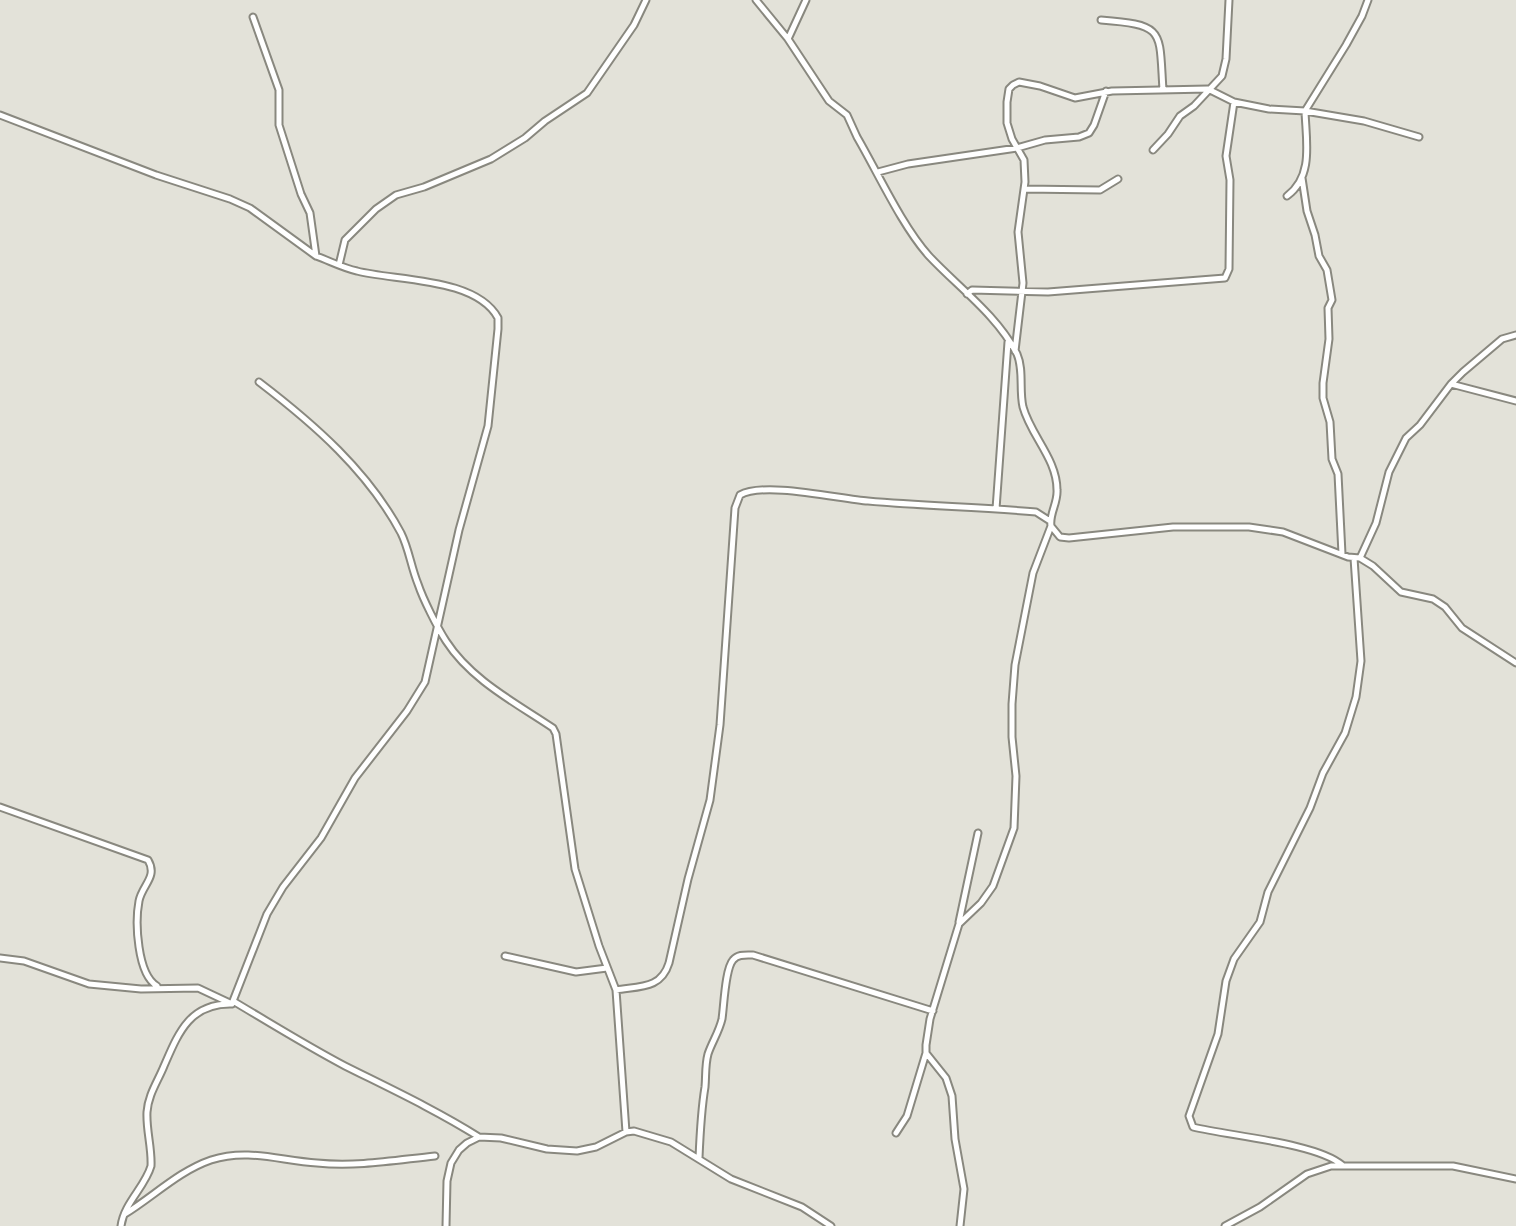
<svg xmlns="http://www.w3.org/2000/svg" width="1516" height="1226" viewBox="0 0 1516 1226" font-family="'Nunito Sans',sans-serif">
<style>
.lines{fill:none;stroke-linecap:round;stroke-linejoin:round}
.minor-casing{stroke:#89887f;stroke-width:9}
.minor{stroke:#fff;stroke-width:5}
</style>
<rect width="100%" height="100%" fill="#e3e2d9"/>
<g class="lines">
<g class="minor-casing">
<path id="minor" d="M756,0L788,39L829,101L847,115L857,137C878,173 902,226 929,256C958,287 997,315 1017,354C1024,370 1019,390 1023,407C1031,436 1057,459 1057,490C1058,503 1049,514 1051,526L1033,573L1015,665L1012,704V737L1016,776L1014,828L993,886L981,903L959,924L930,1019L926,1045V1053L946,1078L952,1096L955,1139L964,1189L960,1226
M1101,20C1166,25 1159,30 1163,90
M788,39L806,0
M0,115L156,175L230,199L250,208L316,256
M1153,150L1168,134L1180,116L1194,106L1222,76L1226,59L1229,0
M878,172L908,164L1017,148L1045,140L1079,137L1089,133L1094,125L1106,91
M1302,178L1307,211L1315,235L1319,256L1327,270L1332,300L1328,308L1329,339L1323,383V398L1330,422L1332,459L1338,474L1342,554
M1024,189L1100,190L1118,179
M1287,196C1314,176 1306,141 1305,111L1364,121L1419,137
M339,265L345,240L376,209L396,195L424,187L491,159L525,138L545,121L587,93L634,25L646,0
M967,294L972,290L1048,292L1225,278L1229,269L1230,180L1226,156L1234,102
M1015,351L1023,283L1018,232L1025,182L1024,160L1012,139L1007,123V102L1009,89L1013,85L1019,82L1040,86L1075,98L1112,91L1208,89L1234,102L1269,109L1305,111L1346,45L1362,16L1368,0
M259,382C314,424 368,471 401,533C409,549 411,567 418,584C423,599 437,627 446,641C471,680 516,703 553,728L556,734L575,869L599,946L616,990L626,1132
M1451,384L1516,401
M996,509L1008,342
M1051,526L1060,537L1069,538L1173,527H1249L1283,532L1348,557L1360,558L1373,566L1401,592L1433,599L1445,607L1462,628L1516,663
M1360,558L1376,523L1389,472L1406,438L1420,425L1451,384L1463,372L1502,339L1516,335
M0,807L148,860C158,877 142,885 139,901C135,922 137,974 157,986
M959,922L978,833
M505,956L576,972L607,968
M0,958L24,961L89,984L141,989L198,988L232,1004L233,1001C270,1023 307,1046 345,1066C391,1089 436,1110 479,1137
M616,990C640,986 661,989 669,963L688,879L710,800L720,725L735,508L740,495C764,481 840,499 868,501C924,506 980,507 1036,512L1050,521
M233,1001L267,914L283,887L321,838L355,778L407,711L425,682L459,530L488,426L498,329V318C476,277 395,281 357,271C343,268 330,261 316,256L310,213L301,194L279,125V90L253,17
M896,1133L907,1116L926,1053
M699,1158C700,1134 701,1111 705,1087C706,1076 705,1065 708,1054C712,1042 719,1032 722,1019C724,1006 725,969 733,960C738,954 745,955 753,955L933,1011
M1342,1165C1317,1143 1229,1136 1193,1127L1189,1116L1218,1034L1226,981L1234,959L1260,922L1268,892L1310,808L1323,773L1345,733L1356,697L1361,661L1354,558
M125,1214C154,1196 179,1171 211,1160C248,1148 281,1161 317,1163C357,1167 396,1160 435,1156
M121,1226C124,1203 145,1187 151,1166C152,1148 146,1130 147,1112C148,1095 158,1081 164,1066C178,1034 189,1004 230,1004
M446,1226L447,1181L451,1163L459,1150L467,1143L479,1137L501,1138L547,1149L577,1151L596,1147L626,1132L634,1131L671,1142L731,1179L802,1207L831,1226
M1225,1226L1260,1207L1307,1174L1331,1166H1453L1516,1179"/>
</g>
<use href="#minor" class="minor"/>
</g>
</svg>
